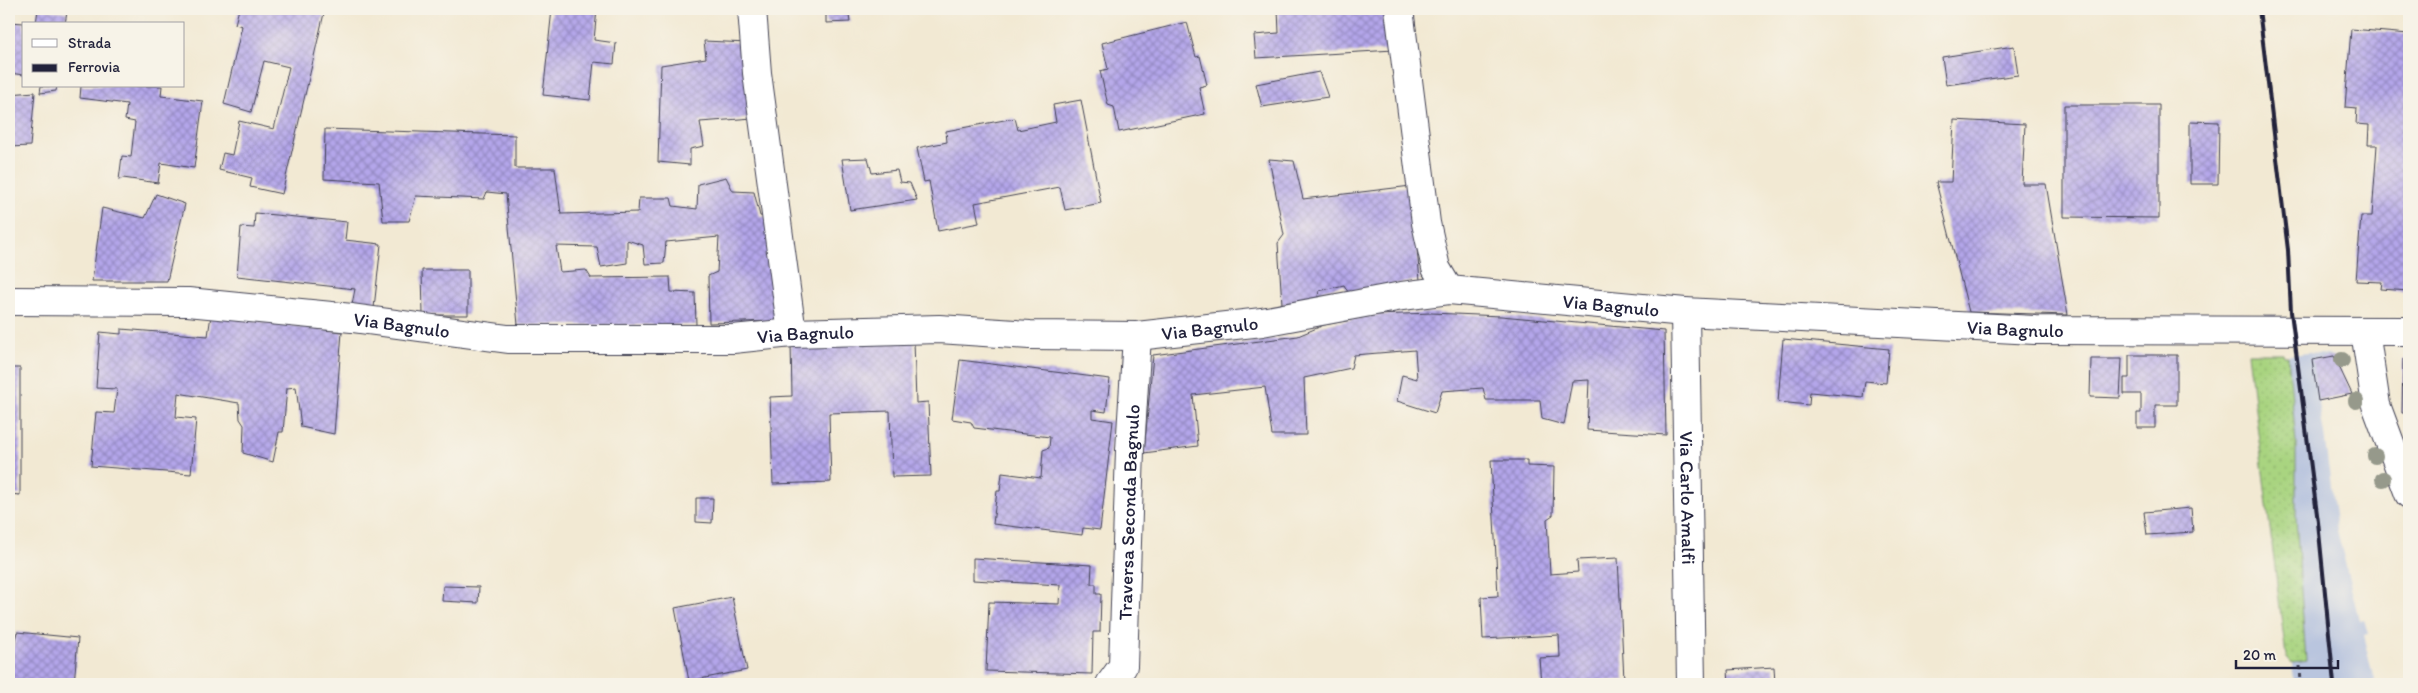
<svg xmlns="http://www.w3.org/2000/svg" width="2418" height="693" viewBox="0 0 2418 693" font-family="Itim,sans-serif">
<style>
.railway{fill:#b9c5de}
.grass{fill:url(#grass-dots);stroke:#667b5e}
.building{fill:url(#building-cross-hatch)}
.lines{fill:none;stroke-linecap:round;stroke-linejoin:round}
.minor-casing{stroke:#414052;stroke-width:30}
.path{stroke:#414052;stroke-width:3;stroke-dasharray:4 4;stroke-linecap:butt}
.minor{stroke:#fff;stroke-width:28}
.rail{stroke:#22223b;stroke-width:4}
.tree{fill:#96998b}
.labels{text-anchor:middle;stroke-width:5;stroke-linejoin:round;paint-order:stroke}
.street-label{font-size:19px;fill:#22223b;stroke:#f7f3e8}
</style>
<defs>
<pattern id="grass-dots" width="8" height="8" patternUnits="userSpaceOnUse" patternTransform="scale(1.25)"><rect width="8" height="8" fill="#a9d480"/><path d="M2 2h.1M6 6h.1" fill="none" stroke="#91b670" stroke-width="1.8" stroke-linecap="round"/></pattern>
<pattern id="building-cross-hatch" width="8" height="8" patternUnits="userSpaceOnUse" patternTransform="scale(1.25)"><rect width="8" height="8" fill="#b4a6ea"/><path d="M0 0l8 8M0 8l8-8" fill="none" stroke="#9287bf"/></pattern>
</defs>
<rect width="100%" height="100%" fill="#f7f3e8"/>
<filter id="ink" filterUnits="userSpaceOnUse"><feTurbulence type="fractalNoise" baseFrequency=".02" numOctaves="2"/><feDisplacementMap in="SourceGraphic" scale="10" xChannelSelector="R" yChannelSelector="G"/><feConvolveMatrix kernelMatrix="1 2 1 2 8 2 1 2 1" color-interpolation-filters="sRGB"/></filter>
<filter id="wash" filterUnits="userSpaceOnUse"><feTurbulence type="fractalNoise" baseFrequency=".0096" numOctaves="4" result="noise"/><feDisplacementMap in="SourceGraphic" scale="20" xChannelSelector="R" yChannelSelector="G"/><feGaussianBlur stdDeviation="1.12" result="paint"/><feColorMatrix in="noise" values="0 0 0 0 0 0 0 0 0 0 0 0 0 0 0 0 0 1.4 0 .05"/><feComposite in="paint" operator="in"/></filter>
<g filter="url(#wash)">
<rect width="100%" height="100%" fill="#f2e9d3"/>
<path class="railway" d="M2248,353H2283L2284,356L2309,353L2334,356L2312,360L2324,434L2337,530L2359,620L2364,619L2368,634L2363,635L2375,684H2294L2292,663L2286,656Z"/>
<path class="grass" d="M2248,353H2283L2284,356H2288L2296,442V518L2306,661L2292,663L2286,656Z"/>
<g id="blocks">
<path class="building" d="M38,9L67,12L65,24H36Z
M239,9H275L290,12V9H325L282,194L250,187L252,178L219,170L223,153L232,155L239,121L274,129L289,67L264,61L251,112L224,104L242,26L235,24Z
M552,9H597L594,40L616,43L614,64L594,62L590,100L543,95Z
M826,9H848L850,22L826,23Z
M1278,9H1392L1394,50L1256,58L1254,35L1279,33Z
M9,22L24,23V75L9,73Z
M1187,22L1196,57L1200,56L1207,85L1199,87L1205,114L1119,132L1114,107L1108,105L1100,71L1108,69L1102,43Z
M2351,29L2409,34V291L2381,289L2382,282L2356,281L2361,216H2372L2377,145H2368L2369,125L2356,124L2357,108L2345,107Z
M704,41L748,43L753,118L700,122L704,146L690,149V165L658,162L661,65L706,58Z
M2014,46L2018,75L1946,85L1942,57Z
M1319,72L1328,97L1262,107L1256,84Z
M41,86H57L56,91L40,93Z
M81,86H162L161,96L203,101L194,168L161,163L158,183L123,178L119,180L122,156L131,157L135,122L125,120L127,104L80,98Z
M35,92L30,146L9,147V94Z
M1081,100L1101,203L1065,210L1060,187L975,203L979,223L938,231L929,181L924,182L917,148L947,142L946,131L1015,118L1018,130L1056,122L1053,105Z
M2064,105H2159V218L2064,217Z
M1954,120L2025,124L2022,184H2046L2068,315L1969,312L1936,182H1951Z
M2190,121L2219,122L2218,184H2190Z
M325,129L515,135V168H555L561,214L638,212L639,198H671L673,206L697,209L698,184L726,177L733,191L754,192L760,216L767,217L778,321L709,323L708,276L717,272L719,237L666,242L664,263L645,264L643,245L627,240V263L601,267L597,247L556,246L560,272L586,270L591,278L670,277L671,292L695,293L696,325H518L506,194L487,192L484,199L416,196L409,221H383L379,182L324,179Z
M868,158L872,173L897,170L900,182L910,183L917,200L850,210L842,159Z
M1269,159L1294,161L1303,199L1411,186L1420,280L1348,292L1344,285L1319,291L1316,307L1282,304L1278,243L1284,235Z
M156,194L185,204L167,281H92L102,208L145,218Z
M255,213L347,222L345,240L381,244L374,308L352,305L355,289L237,276L241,227L254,228Z
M422,270H468V315H423Z
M1431,313L1501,316L1664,331L1666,435L1587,430L1589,380L1572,381L1564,425L1542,419L1540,400H1486L1483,388L1442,391L1435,413L1397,401L1402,375L1417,379L1415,350L1354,355L1351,368L1304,378L1306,435H1272L1265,387L1193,395L1198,446L1144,453L1153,355L1298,336L1324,325L1376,315Z
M211,315L342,332L334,434L301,427L296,387L287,388L283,432H279L273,462L243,453L244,425L240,419L239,403L178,393L176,417L196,419L191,474L91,466L96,412L114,413L117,389L96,388L100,332L121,334V329L208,336Z
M1783,339L1889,349L1886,383L1865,381L1863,397L1810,392L1809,405L1778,402Z
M914,341L916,403L928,402L931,476L892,477L890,411L829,413L831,482L773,484L770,397L792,396L791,344Z
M2129,355H2177V405H2155V428H2137V413H2141V394H2124V378H2129Z
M2334,356L2352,394L2318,401L2312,360Z
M2091,359H2122L2120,398L2090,397Z
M2403,359L2409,360V413H2402Z
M960,360L1110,379L1106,412L1092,410V418L1113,421L1100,530L1083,528L1082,535L993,524L997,491H1000L1002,473L1041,478L1043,450L1049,448L1050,437L974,428L971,422L952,419Z
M9,368H20V495L9,494Z
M1491,460H1527V466L1554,467L1553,515L1547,519L1550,574L1578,572L1577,560L1618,558L1624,680L1606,681V684H1541L1539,658L1560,657L1559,635L1483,639L1481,597L1498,596Z
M696,498H713L712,523L696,522Z
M2191,508L2193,532L2147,535L2144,512Z
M973,558L1092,565L1091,584H1096V594H1101L1100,632H1093L1092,674L986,671L989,602L1059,604L1060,585L973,580Z
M443,586L479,587L478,603L442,601Z
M732,597L747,670L689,681L675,608Z
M17,632L78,638L74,684H9V647L13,648Z
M1774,667L1775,684H1729L1728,670Z"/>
</g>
</g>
<g filter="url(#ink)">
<use href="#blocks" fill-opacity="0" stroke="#414052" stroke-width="1"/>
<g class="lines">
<g class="minor-casing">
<g id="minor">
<path d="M752,9L757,73L792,333"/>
<path d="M1399,9L1426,223L1436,268L1449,290"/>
<path id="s1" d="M9,301L188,302L352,318L508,339H733L792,333L939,329L1030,335L1137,336L1262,322L1402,296L1449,290L1685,312L2035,330L2409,331"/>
<path id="s2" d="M1685,312L1691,684"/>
<path d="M2365,331L2376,405L2409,494"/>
<path id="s3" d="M1110,684L1123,666L1130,450L1137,336"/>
</g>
</g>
<path class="path" d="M2300,666L2301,684"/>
<use href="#minor" class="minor"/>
<path class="rail" d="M2259,9L2288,250L2291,312L2318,522L2334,684"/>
</g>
<g class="tree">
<circle cx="2342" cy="360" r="8"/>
<circle cx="2356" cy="401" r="8"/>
<circle cx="2375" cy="456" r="8"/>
<circle cx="2383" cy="479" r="8"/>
</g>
</g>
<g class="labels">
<g class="street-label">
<text dy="7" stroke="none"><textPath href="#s1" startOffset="1609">Via Bagnulo</textPath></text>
<text dy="7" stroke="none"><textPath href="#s1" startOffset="394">Via Bagnulo</textPath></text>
<text dy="7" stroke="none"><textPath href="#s1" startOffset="1204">Via Bagnulo</textPath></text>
<text dy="7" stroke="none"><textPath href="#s1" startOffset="2014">Via Bagnulo</textPath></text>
<text dy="7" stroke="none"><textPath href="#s1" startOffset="799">Via Bagnulo</textPath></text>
<text dy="7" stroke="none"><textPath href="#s2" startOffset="186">Via Carlo Amalfi</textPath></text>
<text dy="7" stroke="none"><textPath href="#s3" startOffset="176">Traversa Seconda Bagnulo</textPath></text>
</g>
</g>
<rect width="2418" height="693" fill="none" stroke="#f7f3e8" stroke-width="30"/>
<rect x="22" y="22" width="162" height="65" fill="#f7f3e8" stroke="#a29fa3"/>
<rect x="32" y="39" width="25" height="8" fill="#ffffff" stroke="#a29fa3"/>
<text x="68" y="48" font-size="15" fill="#22223b">Strada</text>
<rect x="32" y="64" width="25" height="8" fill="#22223b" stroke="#a29fa3"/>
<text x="68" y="72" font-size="15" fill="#22223b">Ferrovia</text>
<path d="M2236 660v8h102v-8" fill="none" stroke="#22223b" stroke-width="2.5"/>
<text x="2243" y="660" font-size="15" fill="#22223b" stroke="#f7f3e8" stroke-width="4" paint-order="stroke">20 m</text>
</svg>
